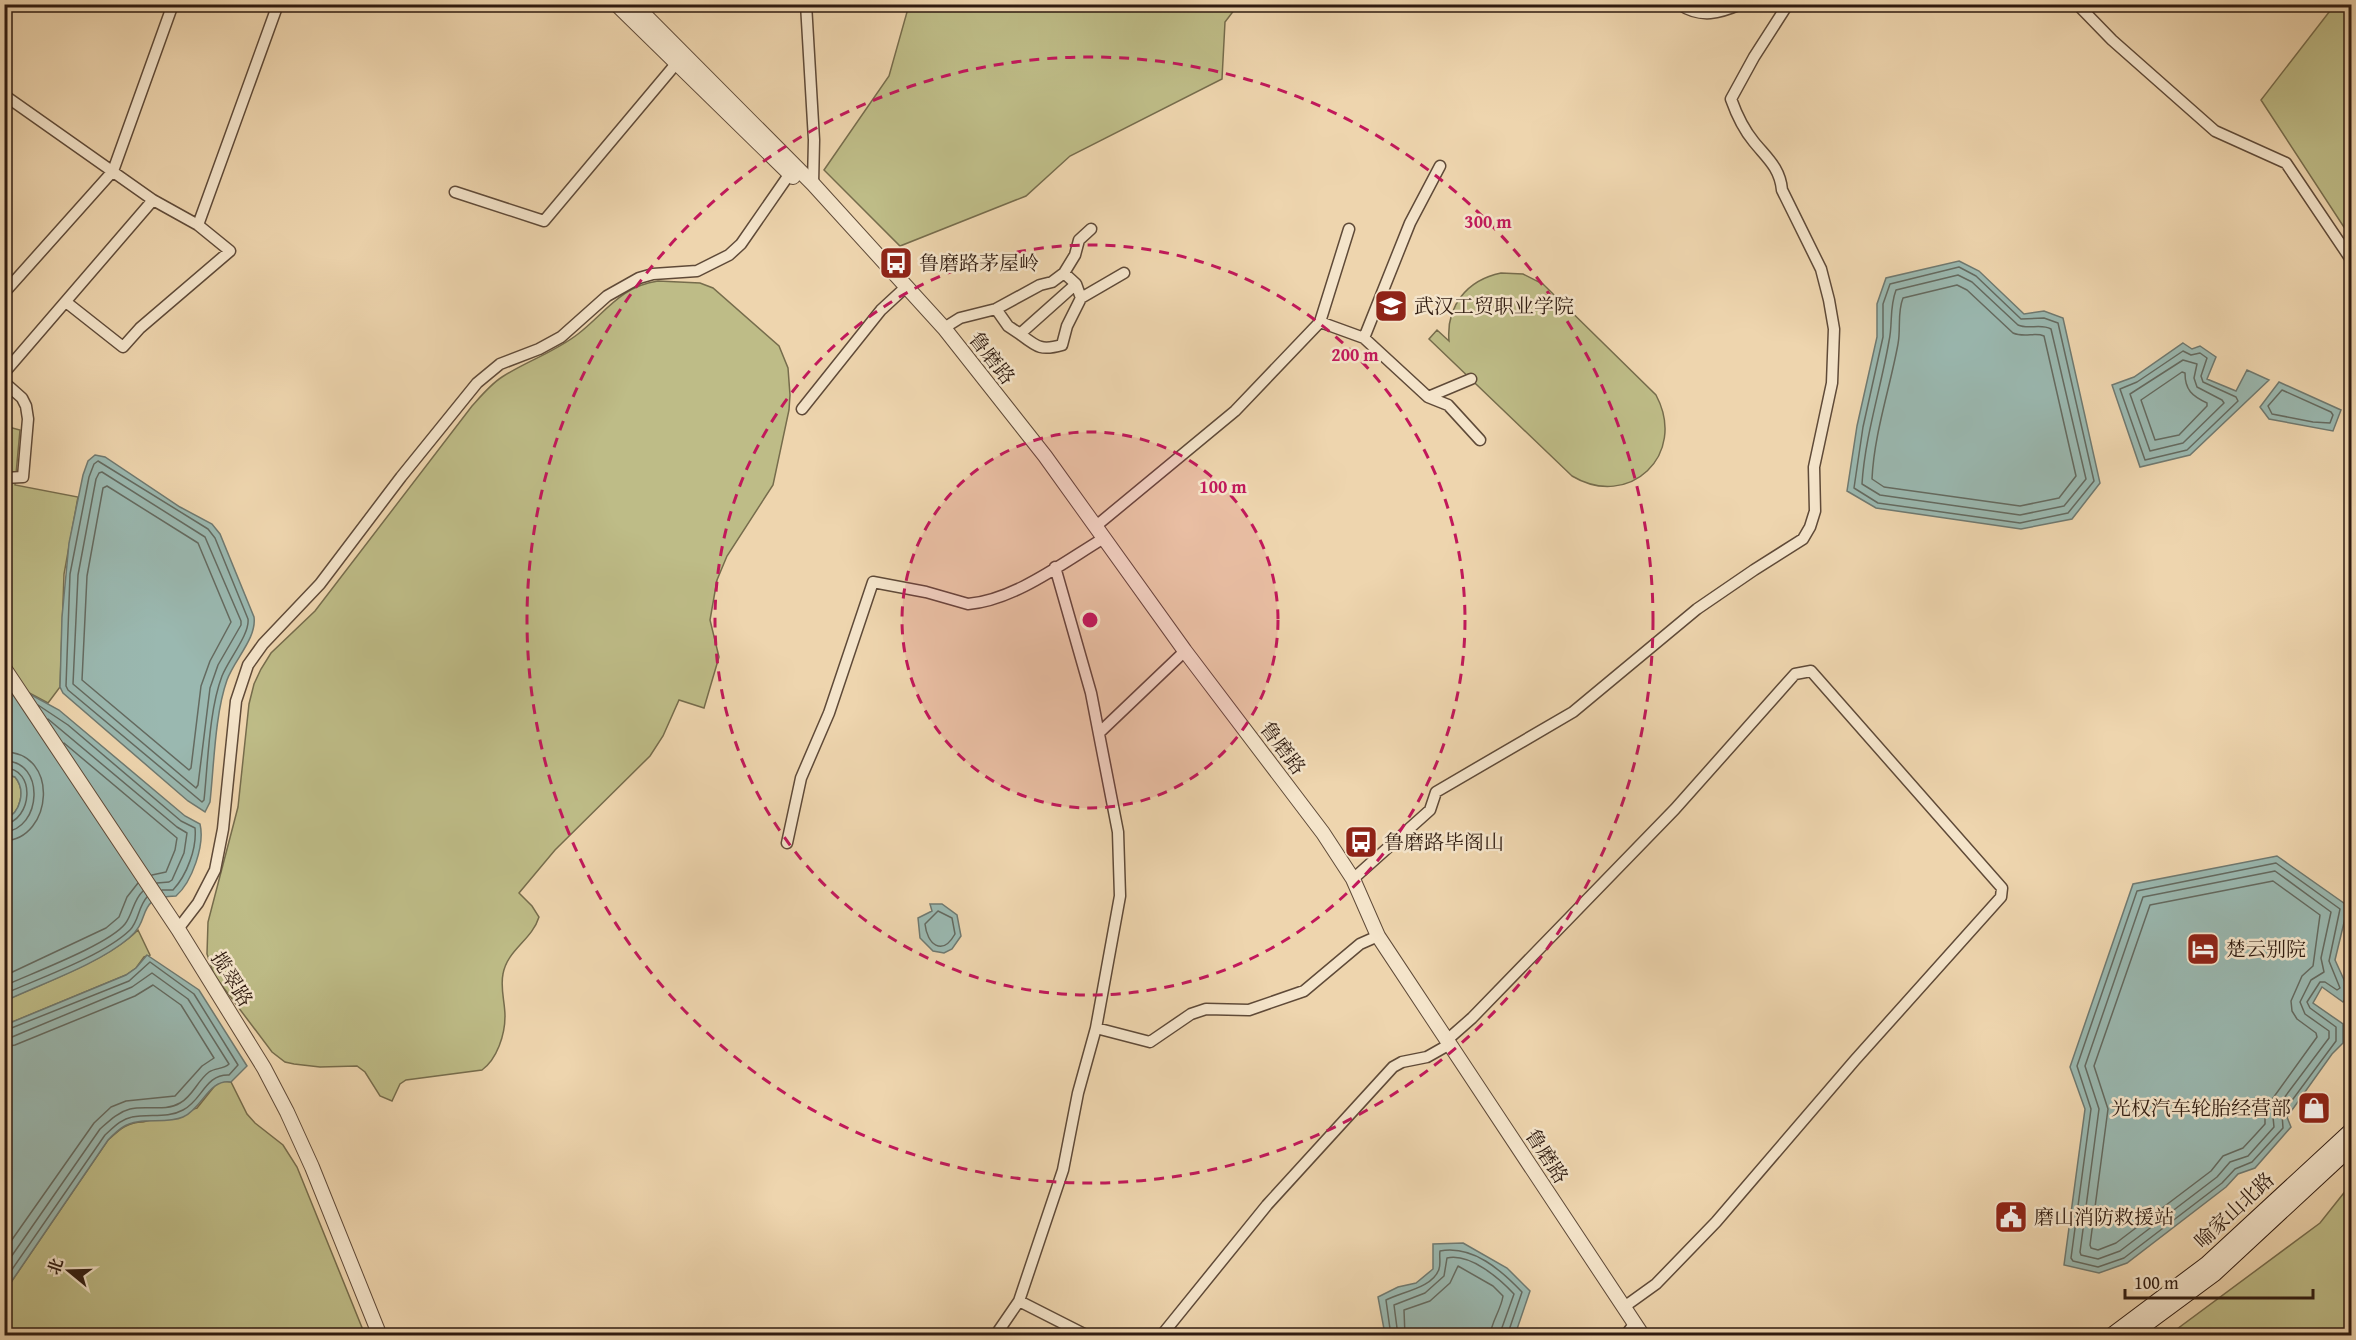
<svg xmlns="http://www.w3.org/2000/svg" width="2356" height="1340" viewBox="0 0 2356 1340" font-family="'Gentium Book Plus','Noto Serif SC',serif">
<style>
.green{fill:#bebc87;stroke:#766c4c;stroke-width:1.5}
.water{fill:#9ab8b0;stroke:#6f7970;stroke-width:1.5}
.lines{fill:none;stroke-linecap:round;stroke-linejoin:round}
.shore{stroke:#646a60;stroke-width:1.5}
.minor-casing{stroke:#5f4a38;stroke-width:13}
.tertiary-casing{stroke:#5f4a38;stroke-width:16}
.secondary-casing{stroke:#2f1b10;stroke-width:17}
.minor{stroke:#f4e4ca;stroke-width:10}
.tertiary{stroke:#f4e4ca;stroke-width:14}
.secondary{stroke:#f4e4ca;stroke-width:15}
.ring{fill:none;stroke:#c2185b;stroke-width:3;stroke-dasharray:10 8}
.labels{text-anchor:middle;stroke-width:5;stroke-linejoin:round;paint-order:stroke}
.poi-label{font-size:20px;fill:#2f1b10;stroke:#f4e4ca;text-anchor:start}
.street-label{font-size:20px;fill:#2f1b10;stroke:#f4e4ca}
.centre{fill:#c2185b;stroke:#f4e4ca;stroke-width:3}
.ring-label{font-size:18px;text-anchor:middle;font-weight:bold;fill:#c2185b;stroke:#f4e4ca;stroke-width:5;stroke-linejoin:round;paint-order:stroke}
</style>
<rect width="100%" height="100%" fill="#eed5ae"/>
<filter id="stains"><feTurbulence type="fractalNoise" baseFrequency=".00333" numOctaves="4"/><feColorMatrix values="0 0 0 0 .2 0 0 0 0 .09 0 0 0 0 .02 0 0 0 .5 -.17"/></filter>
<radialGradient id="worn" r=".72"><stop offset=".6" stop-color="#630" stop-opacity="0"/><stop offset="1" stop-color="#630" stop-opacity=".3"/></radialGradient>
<path class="green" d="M909,5V4L1238,5L1225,22L1222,79L1070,156L1026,196L900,246L824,170L889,76Z
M2333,5H2351V238L2261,100L2333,7Z
M1501,273L1523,274L1543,284L1656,395C1688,455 1629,510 1572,476L1429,339L1437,330L1449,341C1446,306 1467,280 1501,273Z
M658,281L700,283L713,288L779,346L788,368L790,395L789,410L773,485L727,556L717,580L710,620L719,657L704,708L679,700L663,736L650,756L555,850L519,893L532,906L539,917C532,940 507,950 503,974C500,988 505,1002 505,1016C505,1035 497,1059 482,1070L406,1080L400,1084L392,1101L380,1096L365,1072L357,1066L320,1067L294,1064L285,1062L272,1052L214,975L207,954L208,922L238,807L249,704L254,684L261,669L271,653L315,611L472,406C481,396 491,384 502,377C527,361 555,352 578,334C605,313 621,286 658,281Z
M5,426L20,430L15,485L78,497L64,574L60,687L48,703L5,680Z
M5,774L15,777C26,790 21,813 5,819Z
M138,930L150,955L144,957L136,968L126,975L5,1025L4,1001C44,983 108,960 138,930Z
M223,1081L231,1082L247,1114L255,1123L283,1145L297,1167L365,1335L5,1336V1291L108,1140C119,1130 127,1122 143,1122L197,1108L217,1083Z
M2351,1184V1335H2169L2320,1223Z"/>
<path class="water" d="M1959,261L1979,271L2024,314L2044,311L2063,318L2100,483L2072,519L2021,529L1876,508L1847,491L1857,426L1877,337V304L1886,278Z
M2183,343L2192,349L2200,346L2216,357L2207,379L2236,391L2247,370L2269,380L2190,455L2140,467L2112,385L2134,377Z
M2279,382L2341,410L2333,431L2269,419L2260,407Z
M95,455L105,457L180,507L212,524L220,534L254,617C257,638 234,660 227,680C215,714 214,765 210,802L205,812L188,801L63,693L60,687L62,617L69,543L83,475L88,461Z
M4,680L59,710L185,816L200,824C205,845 192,882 176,896C134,897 153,919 129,938C97,965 43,983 5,1001V819C21,813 26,790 15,777L5,774Z
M2277,856L2348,906L2335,960L2350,993L2343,1002L2322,987L2313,1003L2343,1024V1043L2332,1054L2287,1117L2291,1127L2255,1168L2238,1174L2226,1187L2127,1263L2099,1273L2064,1265L2085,1109L2070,1067L2133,884Z
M930,904H942L957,915L961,936L952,949L944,953L933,951L920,938L918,918L932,911Z
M147,955L199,990L247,1066L231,1082C209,1078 202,1109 183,1117C165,1125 140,1116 123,1127C118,1130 113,1135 108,1140L5,1291V1025L126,975L136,968Z
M1463,1243L1507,1268L1530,1291L1517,1329L1510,1336L1376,1335L1384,1329L1378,1297L1398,1287L1416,1283L1433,1269V1244Z"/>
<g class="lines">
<path class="shore" d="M1959,267L1976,276L2021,319L2044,318L2058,323L2094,481L2068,513L2020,523L1878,503L1854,488L1863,427L1883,337V304L1890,284Z
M1958,275L1972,282L2018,325C2029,330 2040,323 2051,329L2086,479L2064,506L2020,515L1880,495L1862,484C1865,436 1881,388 1889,341C1893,323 1889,309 1896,290Z
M1957,285L1967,290L2013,333C2024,338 2035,332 2044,336L2076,476L2059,498L2020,506L1884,487L1872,479C1874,434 1890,388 1898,344C1901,328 1897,313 1903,298Z
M2183,351L2191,355L2200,353L2207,358L2201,376L2203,382L2236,397L2238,401L2187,450L2145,460L2120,389L2137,382Z
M2183,360L2197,364L2194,378L2197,387L2222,400L2224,403L2183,443L2150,451L2130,394Z
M2182,372L2185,373C2185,390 2192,396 2207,403V406L2179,435L2155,440L2141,400Z
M2282,390L2331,412L2333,415L2330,423L2313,422L2272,414L2268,406Z
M98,461L208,529L215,538L248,619C250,634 228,660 222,676C209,710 208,763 204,800L202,802L68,690L66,686L70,574L89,477L94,464Z
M102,472L205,537L241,621V625L218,665L210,688L198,785L196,788L73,684L78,575L96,479L99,473Z
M107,486L198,543L231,622L210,661L201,686L191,768L189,770L82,680L87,576L103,488Z
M38,705L68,725L181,821L195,828C197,848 187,875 173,890H162
M48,719L177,827L187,833L184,853L172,880L169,882L157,883
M64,743L177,838L175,850L166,872L152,875
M4,752C60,752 53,839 4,841
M4,761C46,760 42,830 4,832
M4,768C37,768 32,821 4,824
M2276,863L2340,909L2329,961L2340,988L2337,990L2325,982H2320L2307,1002L2310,1008L2336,1027V1041L2282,1114L2283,1128L2252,1162L2235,1169L2222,1183L2124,1258L2098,1267L2073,1261L2071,1258L2091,1109L2077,1066L2137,891Z
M2275,871L2331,912L2321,958L2324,972L2311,980L2300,1002L2305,1014L2329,1031V1038L2275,1110L2273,1117L2274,1127L2248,1156L2230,1162L2217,1177L2120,1251L2098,1259L2081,1255L2080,1252L2099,1109L2085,1066L2143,897Z
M2273,881L2320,915L2313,966L2302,976L2291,1001L2292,1011L2297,1019L2316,1033L2317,1037L2268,1105L2265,1114V1124L2256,1134L2243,1148L2223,1156L2211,1171L2116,1243L2098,1250L2091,1248L2090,1245L2108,1109L2094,1066L2150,905Z
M938,911L952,918L955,934C942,957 927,944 925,924Z
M4,976L106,928L119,917L127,897L138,883
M4,986C32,973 108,945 125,924C133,914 133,900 143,891
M4,994C40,978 103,956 130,930C139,921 138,907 147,897
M4,1031L129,981L150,962L194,994L238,1065L229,1075C205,1074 202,1101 183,1110C167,1119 148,1113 132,1117C121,1119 113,1128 105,1135L4,1281
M4,1038L12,1037L132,987L152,973L188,999L229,1064C224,1069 215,1068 209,1072C197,1081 193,1096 180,1103C165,1112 146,1105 130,1109C118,1112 109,1121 100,1129L4,1267
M4,1047L15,1045L135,996L153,985L181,1005L214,1058L202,1066L175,1096L126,1101L111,1107L94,1123L4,1251
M1385,1336L1390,1329L1386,1300C1401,1292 1433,1288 1439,1269C1441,1264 1439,1256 1440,1251C1473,1245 1501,1270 1522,1292L1507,1336
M1395,1336L1397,1328L1394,1305L1425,1293L1444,1276L1447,1258C1470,1253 1499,1278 1514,1294L1499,1336
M1405,1336L1404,1310L1430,1301L1450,1283L1458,1266L1493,1286L1503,1296C1501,1310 1491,1322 1490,1336"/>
<g class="minor-casing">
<path id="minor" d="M806,4L814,140L813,184
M1679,4C1701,19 1720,13 1741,4
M2077,4L2112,40L2215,131L2286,163L2352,261
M4,95L153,200L198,225L230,251L140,328L123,347L66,302
M455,192L544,221L680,59
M198,225L278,4
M4,293L113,171L173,4
M1081,298L1124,273
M996,309L1008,326L1020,334L1076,284L1064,273
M1320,322L1364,338L1410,223L1440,166
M944,328L960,318L996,309L1040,285L1052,282L1064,273L1075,255L1079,240L1091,229
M1020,334C1037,347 1041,351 1062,345L1067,326L1081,298L1076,284
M1364,338L1428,397L1471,379
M4,373L153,200
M4,382L22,398L26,406L28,419L23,477L4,478
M1428,397L1448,405L1480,440
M802,409L881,310L907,286
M1096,526L1235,411L1320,322L1349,229
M1055,567L1091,693L1118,832L1120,896L1096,1028
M1099,733L1185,651
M787,843L801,778L829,713L873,582L926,592L968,604C1015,600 1064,562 1104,538
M1353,879L1430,810L1436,792L1573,712L1697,609L1754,570L1803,539L1810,527L1815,511L1814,467L1832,383L1834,329L1829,300L1821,269L1782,190C1780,168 1767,158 1754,142C1744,130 1736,113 1731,99L1754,57L1788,4
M178,929L198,903L215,870L223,829L236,701L248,665L263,644L320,584L401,477L477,383L500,364L539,349L561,337L607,296L639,278L653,274L697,271L729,255L741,244L793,169
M1447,1040L1472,1018L1675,809L1795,674L1811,671L2002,888L2001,897L1855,1060L1716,1222L1656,1284L1624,1307
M1019,1301L1063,1170L1078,1093L1096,1028L1150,1042L1191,1014L1206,1009L1249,1010L1304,991L1360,944L1378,936
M995,1336L1019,1301L1088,1336
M1161,1336L1267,1205L1393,1067L1402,1062L1427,1057L1450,1044
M1625,1336L1635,1323"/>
</g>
<g class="tertiary-casing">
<path id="tertiary" d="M616,4L793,177
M634,4L813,184L944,328L1045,456L1185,651L1323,833L1353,879L1378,936L1643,1336
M4,668L178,929L264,1068L287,1112L312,1167L380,1336"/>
</g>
<g class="secondary-casing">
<path id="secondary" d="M2111,1336L2207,1264L2352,1130
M2130,1336L2214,1274L2352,1146"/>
</g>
<use href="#minor" class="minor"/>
<use href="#tertiary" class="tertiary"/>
<use href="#secondary" class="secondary"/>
</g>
<circle cx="1090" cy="620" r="188" fill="#c2185b" fill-opacity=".12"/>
<g class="ring">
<circle cx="1090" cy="620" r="188"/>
<circle cx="1090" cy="620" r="375"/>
<circle cx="1090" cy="620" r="563"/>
</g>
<defs>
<g id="bus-square" transform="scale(1.725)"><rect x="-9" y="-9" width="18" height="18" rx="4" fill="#8f2418" stroke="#f4e4ca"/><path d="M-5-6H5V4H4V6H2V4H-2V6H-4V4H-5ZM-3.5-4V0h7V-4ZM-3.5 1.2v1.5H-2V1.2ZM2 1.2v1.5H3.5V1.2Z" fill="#fff"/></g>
<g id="university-square" transform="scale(1.725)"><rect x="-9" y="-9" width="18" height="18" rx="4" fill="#8f2418" stroke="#f4e4ca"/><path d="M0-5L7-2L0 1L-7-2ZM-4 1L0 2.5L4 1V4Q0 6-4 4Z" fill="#fff"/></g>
<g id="hotel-square" transform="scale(1.725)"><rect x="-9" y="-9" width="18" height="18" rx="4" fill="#8f2418" stroke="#f4e4ca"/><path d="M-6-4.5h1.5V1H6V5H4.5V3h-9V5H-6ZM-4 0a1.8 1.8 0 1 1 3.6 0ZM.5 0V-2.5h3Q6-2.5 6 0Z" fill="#fff"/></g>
<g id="shop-square" transform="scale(1.725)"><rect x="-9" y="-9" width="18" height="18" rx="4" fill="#8f2418" stroke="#f4e4ca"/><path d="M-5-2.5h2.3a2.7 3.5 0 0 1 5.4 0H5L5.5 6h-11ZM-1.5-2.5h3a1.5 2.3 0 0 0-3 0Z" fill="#fff"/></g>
<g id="civic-square" transform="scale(1.725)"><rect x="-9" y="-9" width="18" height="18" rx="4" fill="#8f2418" stroke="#f4e4ca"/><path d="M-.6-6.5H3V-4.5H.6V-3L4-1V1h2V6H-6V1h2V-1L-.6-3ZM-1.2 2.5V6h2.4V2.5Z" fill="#fff"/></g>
</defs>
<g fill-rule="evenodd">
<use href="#bus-square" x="896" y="263"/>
<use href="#university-square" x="1391" y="306"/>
<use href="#bus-square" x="1361" y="842"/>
<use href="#hotel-square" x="2203" y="949"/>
<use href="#shop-square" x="2314" y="1108"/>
<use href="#civic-square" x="2011" y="1217"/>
</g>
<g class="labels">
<g class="poi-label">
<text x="919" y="270">鲁磨路茅屋岭</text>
<text x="1414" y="313">武汉工贸职业学院</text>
<text x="1384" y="849">鲁磨路毕阁山</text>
<text x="2226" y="956">楚云别院</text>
<text x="2291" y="1115" text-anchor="end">光权汽车轮胎经营部</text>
<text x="2034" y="1224">磨山消防救援站</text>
</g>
<g class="street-label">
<text transform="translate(992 358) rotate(52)" y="7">鲁磨路</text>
<text transform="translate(1283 748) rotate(53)" y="7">鲁磨路</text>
<text transform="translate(232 979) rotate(58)" y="7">揽翠路</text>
<text transform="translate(1547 1156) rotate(57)" y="7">鲁磨路</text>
<text transform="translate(2234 1210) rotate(-43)" y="7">喻家山北路</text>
</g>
</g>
<circle cx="1090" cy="620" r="9" class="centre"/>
<g class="ring-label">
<text x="1488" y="228">300 m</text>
<text x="1355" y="361">200 m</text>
<text x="1223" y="493">100 m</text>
</g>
<rect width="2356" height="1340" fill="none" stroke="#eed5ae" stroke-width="24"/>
<rect x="6" y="6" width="2344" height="1328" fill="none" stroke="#2f1b10" stroke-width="3"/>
<rect x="12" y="12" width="2332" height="1316" fill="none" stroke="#2f1b10" stroke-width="1.5"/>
<g transform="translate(69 1271) rotate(289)" stroke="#f4e4ca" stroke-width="4.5" paint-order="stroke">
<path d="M0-4.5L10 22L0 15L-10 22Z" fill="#2f1b10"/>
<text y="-9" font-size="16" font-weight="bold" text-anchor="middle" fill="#2f1b10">北</text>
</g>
<path d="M2125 1289v9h188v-9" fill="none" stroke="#2f1b10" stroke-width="3"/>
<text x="2134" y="1289" font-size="18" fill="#2f1b10" stroke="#f4e4ca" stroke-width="4.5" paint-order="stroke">100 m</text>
<rect width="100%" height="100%" filter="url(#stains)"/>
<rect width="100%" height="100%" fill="url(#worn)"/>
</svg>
